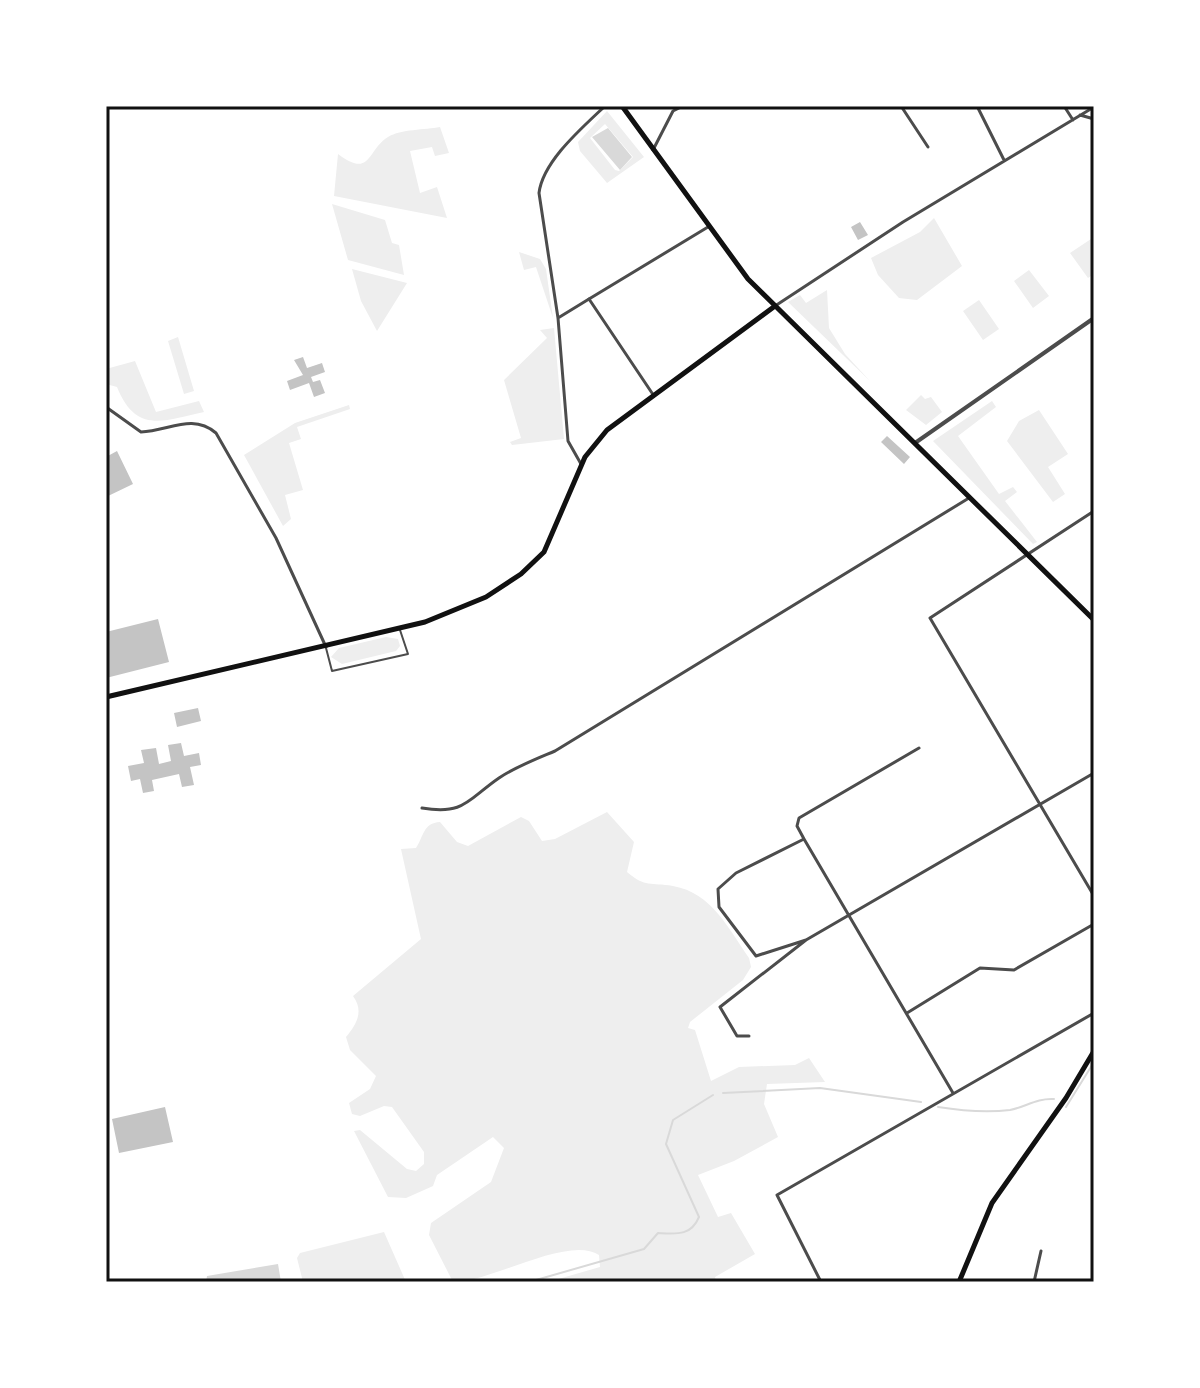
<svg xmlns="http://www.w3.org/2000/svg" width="1200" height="1388" viewBox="0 0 1200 1388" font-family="Lora,serif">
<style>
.green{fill:#eee;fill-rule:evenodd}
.water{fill:#d9d9d9}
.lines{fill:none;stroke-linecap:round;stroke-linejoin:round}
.stream{stroke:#d9d9d9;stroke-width:2}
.building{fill:#c4c4c4}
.service{stroke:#4c4c4c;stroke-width:2}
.pedestrian{stroke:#4c4c4c;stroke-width:3}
.minor{stroke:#4c4c4c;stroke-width:3}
.tertiary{stroke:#4c4c4c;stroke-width:4}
.secondary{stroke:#111;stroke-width:5}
.neatline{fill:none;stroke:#111;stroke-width:3}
</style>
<rect width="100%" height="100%" fill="#fff"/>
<path class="green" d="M607,111L644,157L607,183L580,151L578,142ZM605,124L633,157L619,171L615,170L590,138Z
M440,127L449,153L435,156L432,147L410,151L420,193L437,187L447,218L334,196L338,154C371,179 367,150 388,137C401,129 425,130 440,127Z
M332,204L385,220L392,243L399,245L404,275L348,260Z
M934,218L962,266L917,300L899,298L878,275L871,258L920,232Z
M1094,237V274L1088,278L1070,253Z
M519,252L540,259L546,269L553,318L536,267L524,270Z
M352,269L407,283L377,331L361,301Z
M1029,270L1049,296L1033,308L1014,281Z
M827,290L829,328L845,354L870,381L788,302L800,295L806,303Z
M979,300L999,329L983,340L963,311Z
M554,328L564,439L512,445L510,442L521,438L504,380L547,338L540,330Z
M178,337L194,391L184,394L168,341Z
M135,361L156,412L199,401L204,412C163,421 136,434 117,387L106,384V369Z
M921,395L925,399L931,397L942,412L926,425L906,410Z
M992,401L996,407L958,436L999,494L1013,487L1017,492L1005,501L1037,542L1033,544L933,441Z
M349,405L350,409L297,427L301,439L289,443L303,490L285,495L291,519L283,526L244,455L295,423Z
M1039,410L1068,454L1048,467L1065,494L1053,502L1007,441L1019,421Z
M386,637L398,639L400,646L396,651L342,664L331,657L339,648Z
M607,812L634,842L627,872C646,888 650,882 673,886C712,893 728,928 749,958L751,967L743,980L690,1022L688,1028L695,1030L711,1081L739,1067L795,1065L809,1058L825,1082L767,1084L764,1104L778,1137L734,1161L698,1175L718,1217L731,1213L755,1254L715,1277L716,1282H548L600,1267L599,1255C568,1235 492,1282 453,1282L429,1235L431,1223L491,1182L504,1148L493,1137L437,1175L433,1186L406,1198L388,1197L354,1131L360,1130L407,1169L416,1171L424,1164V1152L392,1107L384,1106L360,1116L352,1114L349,1103L370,1089L376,1076L350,1050L346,1037C357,1024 364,1011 353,996L421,939L401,849L416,848C424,836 423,823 440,822L457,842L468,846L521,817L529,821L542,841L555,839Z
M384,1232L406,1282H303L297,1258L300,1253Z"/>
<path class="water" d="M608,128L632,157L620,170L592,137Z
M278,1264L281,1282H206L207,1276Z"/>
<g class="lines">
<path class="stream" d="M723,1093L820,1088L921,1102
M938,1107C963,1111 984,1113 1010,1110C1026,1107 1036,1098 1054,1099
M1066,1107L1094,1062
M529,1282L644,1249L658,1233C677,1234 691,1236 699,1217L666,1144L673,1120L713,1095"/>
</g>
<path class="building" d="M860,222L868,235L858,240L851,227Z
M303,357L307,368L322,363L325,372L311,377L313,382L320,380L325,393L314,397L309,383L290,390L287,381L303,375L294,360Z
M887,436L910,457L904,464L881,442Z
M117,451L133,484L106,497V457Z
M158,619L169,662L106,678V632Z
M198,708L201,721L177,727L174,713Z
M181,743L184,756L199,753L201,765L190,767L194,785L182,787L179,774L152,780L154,791L143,793L140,779L131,781L128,766L144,763L141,750L156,748L159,764L171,761L168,745Z
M165,1107L173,1142L119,1153L112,1119Z"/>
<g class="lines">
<path class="service" d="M326,648L332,671L408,654L400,630"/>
<path class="pedestrian" d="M589,299L708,227"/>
<path class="minor" d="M901,106L928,147
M977,106L1004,160
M1064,106L1073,120
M1080,115L1094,119
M653,150L673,111L683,106
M775,306L903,222L1094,107
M558,318L589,299L654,396
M106,407L141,432C169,431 192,413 216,433L276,538L326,647
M581,464L568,441L558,318L539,193C543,161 582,128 605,106
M1094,511L930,618L1094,896
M422,808C465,815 467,800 499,778C515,767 536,759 555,751L969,498
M804,839L797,826L799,818L919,748
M806,940L756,956L719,907L718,889L736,873L804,839L953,1093
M907,1013L980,968L1014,970L1094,924
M749,1036H737L720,1007L806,940L1094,773
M821,1282L777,1195L1094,1013
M1034,1282L1041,1251"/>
<path class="tertiary" d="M915,443L1094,318"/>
<path class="secondary" d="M622,106L748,279L1094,620
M106,697L425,622L486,597L521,574L544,552L585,457L607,430L775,306
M959,1282L992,1203L1066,1098L1094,1051"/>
</g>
<rect width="1200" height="1388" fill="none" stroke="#ffffff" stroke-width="216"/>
<rect x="108" y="108" width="984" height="1172" class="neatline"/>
</svg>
